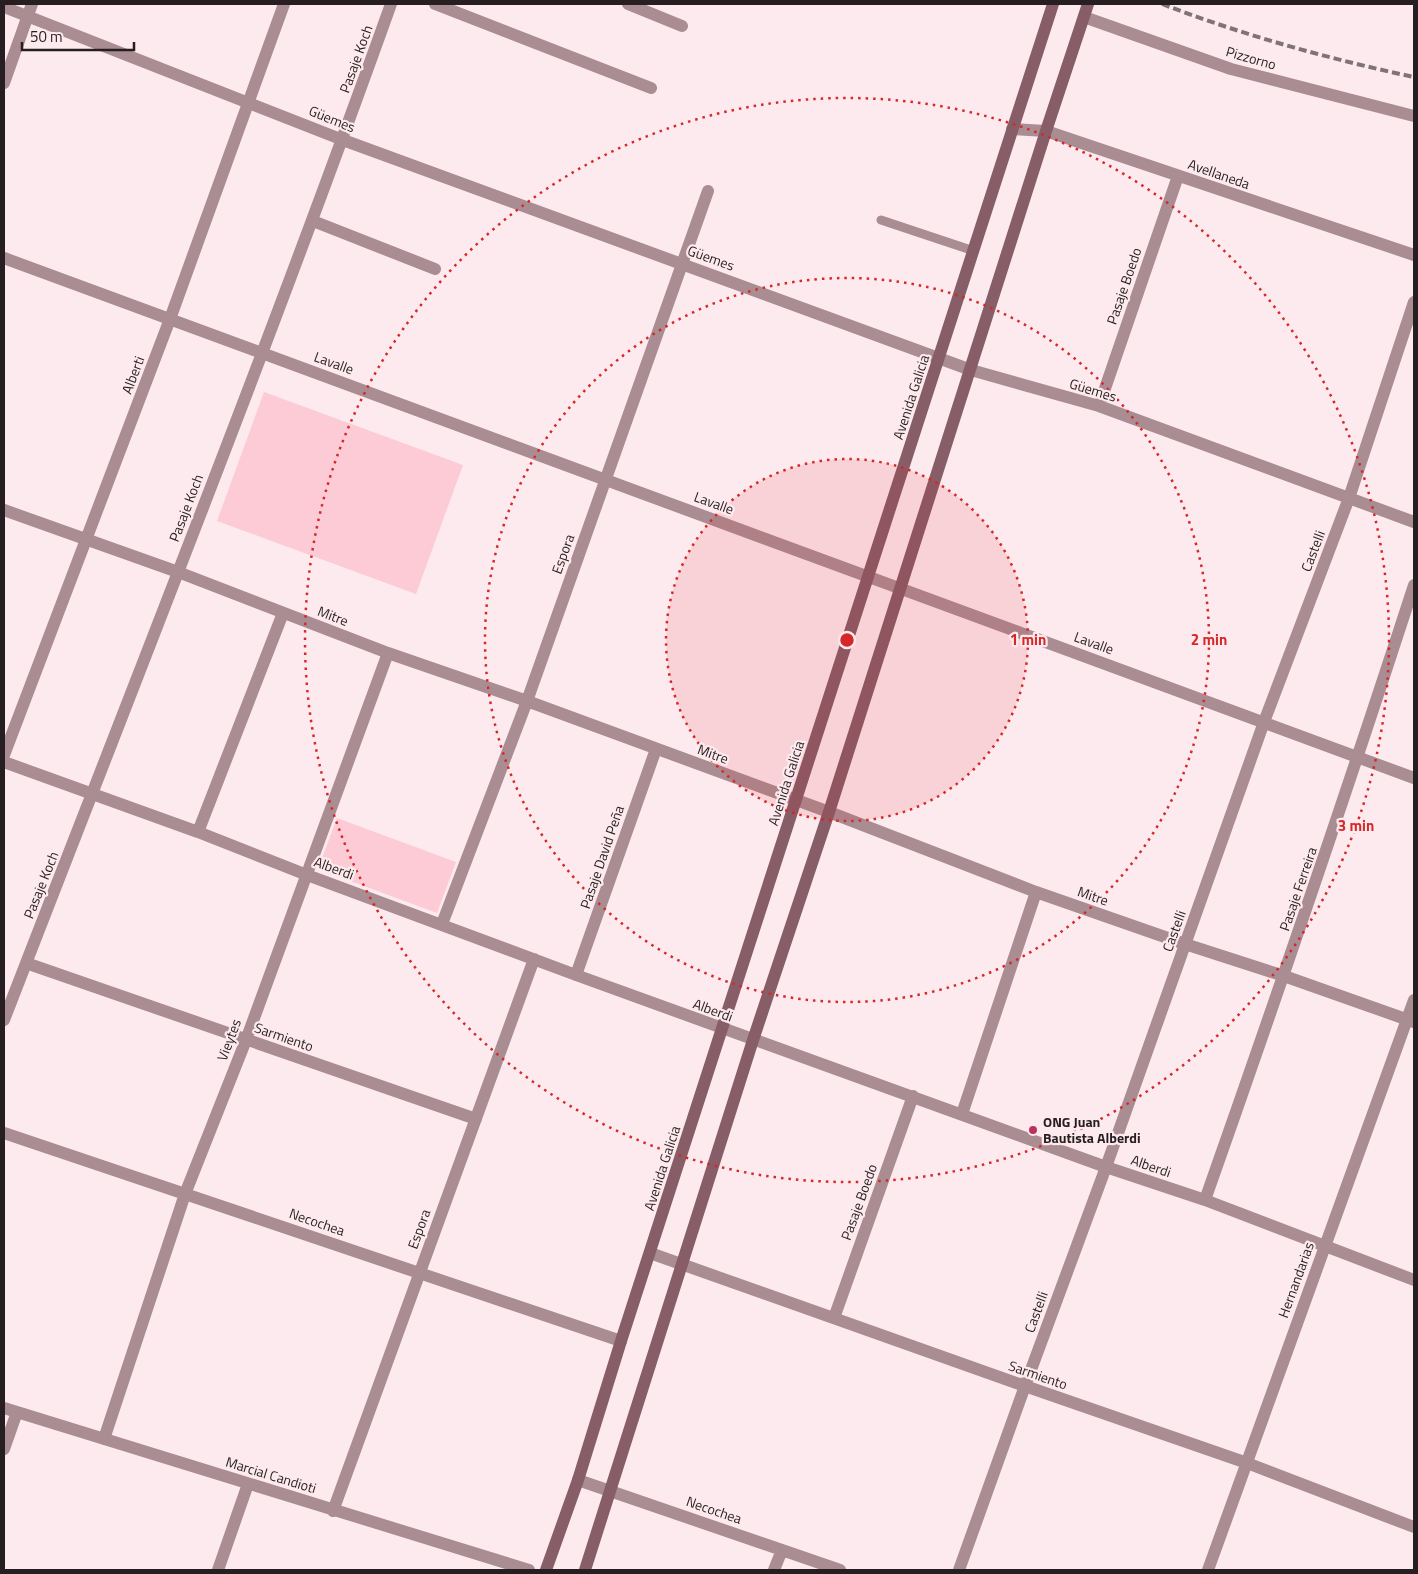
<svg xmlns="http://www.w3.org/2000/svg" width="1418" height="1574" viewBox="0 0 1418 1574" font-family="'Titillium Web',sans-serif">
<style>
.green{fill:#fccbd5}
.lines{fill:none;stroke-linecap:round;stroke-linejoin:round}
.service{stroke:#aa8c93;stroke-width:9}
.minor{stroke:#aa8c93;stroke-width:12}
.secondary{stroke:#875d67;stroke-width:12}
.rail{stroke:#807376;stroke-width:4;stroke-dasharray:8 4;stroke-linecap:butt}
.ring{fill:none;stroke:#d62828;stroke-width:2.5;stroke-dasharray:2.5 5}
.poi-dot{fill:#bd3062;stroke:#fdeaee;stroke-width:2}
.labels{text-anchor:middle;stroke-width:4.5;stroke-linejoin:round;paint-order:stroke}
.street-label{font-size:14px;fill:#261e20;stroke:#fdeaee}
.poi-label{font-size:14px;font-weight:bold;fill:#261e20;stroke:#fdeaee;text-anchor:start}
.centre{fill:#d62828;stroke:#fdeaee;stroke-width:2.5}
.ring-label{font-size:15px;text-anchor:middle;font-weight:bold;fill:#d62828;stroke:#fdeaee;stroke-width:4.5;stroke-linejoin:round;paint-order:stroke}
</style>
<rect width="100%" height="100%" fill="#fdeaee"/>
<path class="green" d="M264,392L463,465L416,594L217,521Z
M337,818L456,862L437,913L318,869Z"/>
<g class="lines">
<path class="service" d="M881,220L974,251"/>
<path class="minor" d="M435,4L651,88
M628,4L682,26
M4,7L343,140L971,370L1099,406L1414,522
M1084,17L1231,69L1414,116
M4,83L32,4
M1012,129L1046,131L1414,255
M313,221L435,269
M4,258L1414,778
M1099,406L1178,176
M4,510L178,572L388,653L527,701L829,812L1036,892L1185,944L1284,976L1414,1022
M4,755L170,319L284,4
M4,762L198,832L307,875L576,975L1106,1167L1205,1200L1414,1280
M198,832L283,613
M442,924L527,701L708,191
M26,963L476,1119
M576,975L656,749
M4,1020C135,682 269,345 391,4
M962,1114L1036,892
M4,1133L621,1341
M1205,1200C1277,996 1347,791 1414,585
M650,1253L1025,1386L1247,1463L1414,1527
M834,1318L913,1096
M4,1408L529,1570
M104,1439L185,1194L246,1040L388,653
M4,1449L17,1412
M578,1480L840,1570
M333,1511L534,959
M218,1570L248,1484
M774,1570L782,1550
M959,1570L1025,1386L1106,1167L1264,722L1349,498L1414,302
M1208,1570L1414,1000"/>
<path class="secondary" d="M546,1570L578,1480L621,1341L1053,4
M585,1570L753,1040L829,812L1046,131L1088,4"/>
<path class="rail" d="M1162,4C1243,35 1329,59 1414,77"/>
</g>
<circle cx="847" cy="640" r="181" fill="#d62828" fill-opacity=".12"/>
<g class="ring">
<circle cx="847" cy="640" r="181"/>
<circle cx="847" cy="640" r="362"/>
<circle cx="847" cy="640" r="542"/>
</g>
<circle class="poi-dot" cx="1033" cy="1130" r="5"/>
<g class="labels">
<g class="street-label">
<text transform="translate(1251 58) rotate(16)" y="5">Pizzorno</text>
<text transform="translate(356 59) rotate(-70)" y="5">Pasaje Koch</text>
<text transform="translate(332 119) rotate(22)" y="5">Güemes</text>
<text transform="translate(1219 174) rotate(19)" y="5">Avellaneda</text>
<text transform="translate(711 258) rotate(20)" y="5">Güemes</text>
<text transform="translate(1124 286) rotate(-71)" y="5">Pasaje Boedo</text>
<text transform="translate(334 363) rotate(20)" y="5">Lavalle</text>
<text transform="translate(133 375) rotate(-69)" y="5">Alberti</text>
<text transform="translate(1093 390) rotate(17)" y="5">Güemes</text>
<text transform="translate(911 397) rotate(-72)" y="5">Avenida Galicia</text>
<text transform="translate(714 503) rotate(20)" y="5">Lavalle</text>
<text transform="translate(186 508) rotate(-69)" y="5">Pasaje Koch</text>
<text transform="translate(1313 551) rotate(-69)" y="5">Castelli</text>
<text transform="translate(563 554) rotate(-70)" y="5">Espora</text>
<text transform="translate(333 616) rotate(21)" y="5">Mitre</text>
<text transform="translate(1094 643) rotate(20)" y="5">Lavalle</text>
<text transform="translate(713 754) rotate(20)" y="5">Mitre</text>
<text transform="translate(786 783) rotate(-72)" y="5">Avenida Galicia</text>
<text transform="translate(602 857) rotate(-71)" y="5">Pasaje David Peña</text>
<text transform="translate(334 868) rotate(20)" y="5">Alberdi</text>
<text transform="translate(41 885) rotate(-68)" y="5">Pasaje Koch</text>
<text transform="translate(1298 889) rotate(-71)" y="5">Pasaje Ferreira</text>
<text transform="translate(1093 896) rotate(19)" y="5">Mitre</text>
<text transform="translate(1174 931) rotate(-70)" y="5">Castelli</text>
<text transform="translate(713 1010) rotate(20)" y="5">Alberdi</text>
<text transform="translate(284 1037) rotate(19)" y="5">Sarmiento</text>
<text transform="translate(229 1040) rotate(-69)" y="5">Vieytes</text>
<text transform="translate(1151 1166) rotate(19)" y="5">Alberdi</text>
<text transform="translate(662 1168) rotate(-72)" y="5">Avenida Galicia</text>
<text transform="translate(859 1202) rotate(-70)" y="5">Pasaje Boedo</text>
<text transform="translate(317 1222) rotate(19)" y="5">Necochea</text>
<text transform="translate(419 1229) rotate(-70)" y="5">Espora</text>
<text transform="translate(1296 1280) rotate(-70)" y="5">Hernandarias</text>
<text transform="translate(1036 1312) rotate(-70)" y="5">Castelli</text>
<text transform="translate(1038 1375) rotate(19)" y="5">Sarmiento</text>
<text transform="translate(271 1475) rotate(17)" y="5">Marcial Candioti</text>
<text transform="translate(714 1510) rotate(19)" y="5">Necochea</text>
</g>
<g class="poi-label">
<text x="1043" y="1127">ONG Juan<tspan x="1043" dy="16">Bautista Alberdi</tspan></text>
</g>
</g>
<circle cx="847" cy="640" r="8" class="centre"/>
<g class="ring-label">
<text x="1028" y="645">1 min</text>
<text x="1209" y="645">2 min</text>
<text x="1356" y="831">3 min</text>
</g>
<rect width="1418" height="1574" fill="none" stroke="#261e20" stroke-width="10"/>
<path d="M22 42v8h112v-8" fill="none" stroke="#261e20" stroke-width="2.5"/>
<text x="30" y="42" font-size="15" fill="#261e20" stroke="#fdeaee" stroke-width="4" paint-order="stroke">50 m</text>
</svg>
